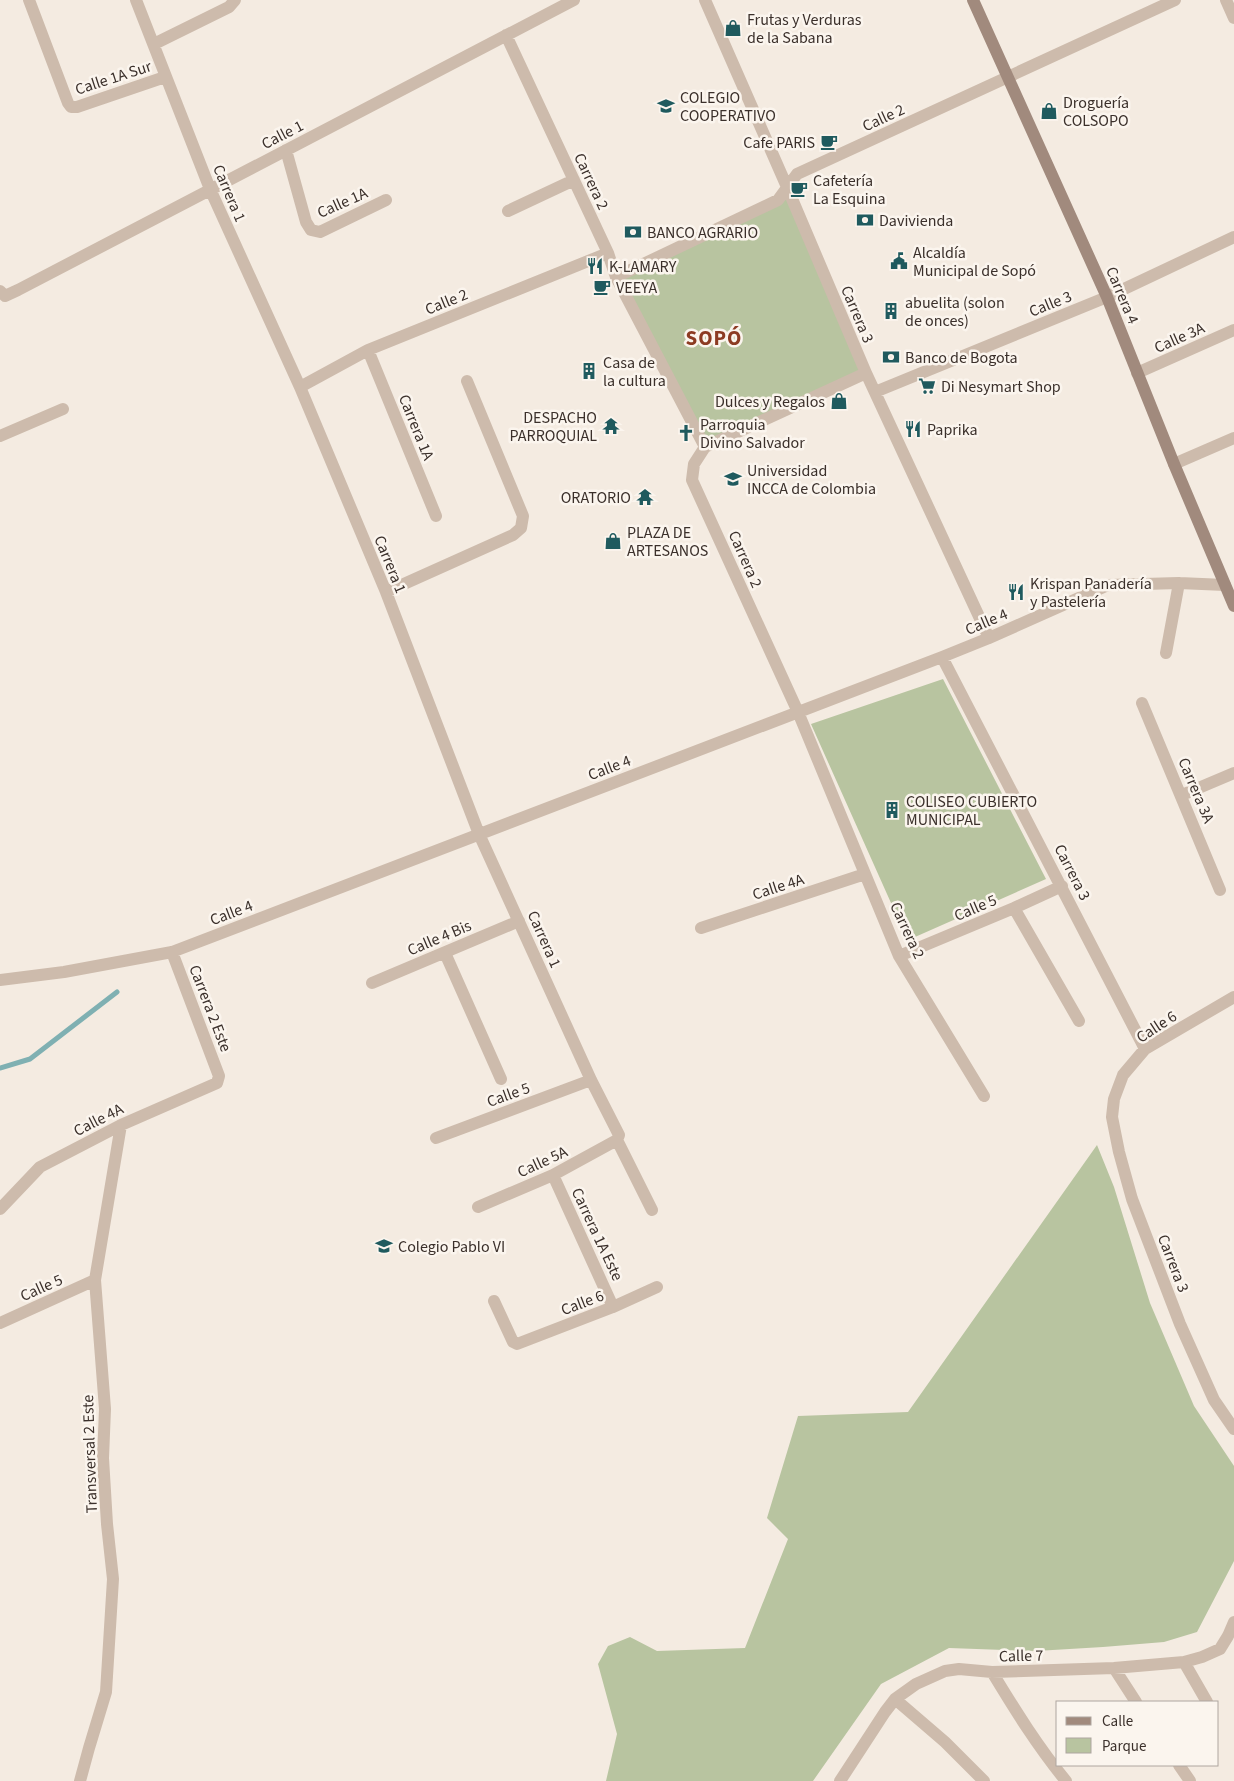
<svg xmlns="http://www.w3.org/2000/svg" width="1234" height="1781" viewBox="0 0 1234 1781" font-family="'Source Sans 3',sans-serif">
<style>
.green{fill:#b8c4a0}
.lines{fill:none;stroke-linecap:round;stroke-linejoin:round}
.stream{stroke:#7fb0b2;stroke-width:5}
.street{stroke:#cdbbac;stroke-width:12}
.secondary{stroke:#a18a7d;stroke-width:12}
.labels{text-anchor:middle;stroke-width:5;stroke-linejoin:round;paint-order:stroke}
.poi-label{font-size:16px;fill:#3b302b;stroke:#fbf5ee;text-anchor:start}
.street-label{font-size:16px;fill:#3b302b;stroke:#fbf5ee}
.district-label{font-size:21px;font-weight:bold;letter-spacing:1px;fill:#8c3b22;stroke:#fbf5ee}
</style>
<rect width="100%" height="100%" fill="#f4ebe1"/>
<path class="green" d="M787,187L866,373L705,447L616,277L778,200Z
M943,679L1046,879L915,937L904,932L811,724Z
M1097,1145L1114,1187L1150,1303L1194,1406L1234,1466V1561L1197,1632L1164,1642L1103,1647L1036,1651L949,1648L881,1684L813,1781H606L617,1734L598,1664L608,1646L630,1637L657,1651L745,1648L788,1539L767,1518L798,1416L908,1412Z"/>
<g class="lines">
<path class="stream" d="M0,1068L30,1059L117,992"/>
<path class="street" d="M29,0L68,103L71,107H77L165,77
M136,0L210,189L300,387L386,592L479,834L591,1080L619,1135L617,1140
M705,0L787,187L866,373L989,638
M1226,0L1234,18
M506,35L608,253L616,277L705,447L694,464L692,480L798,712L899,956L984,1096
M154,44L229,7L235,0
M286,150L306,222L311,230L320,232L386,200
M508,211L574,180
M616,277L778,200L797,174L1175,0
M0,291L5,296L18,290L574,0
M368,350L436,516
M1137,373L1234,330
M300,387L368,350L608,253
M875,392L1107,297L1234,237
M0,436L63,409
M705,447L866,373
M1174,464L1234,438
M386,592L513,535L521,528L523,516L467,381
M1166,653L1179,583
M942,657L1145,1049
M1142,703L1220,890
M1182,795L1234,773
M1014,908L1079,1021
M701,928L865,874
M445,953L501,1079
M899,956L1014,908L1062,886
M0,980L64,972L172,952L942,657L989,638L1108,585L1179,583L1225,585
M372,983L519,921
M1234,997L1145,1049L1123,1075L1114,1099L1112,1117L1119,1152L1132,1199L1180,1324L1214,1400L1234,1429
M436,1138L591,1080
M617,1140L652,1210
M553,1175L613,1307
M478,1207L553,1175L617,1140
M0,1209L40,1167L121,1125L217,1083L219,1076L172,952
M494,1301L513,1342L517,1344L613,1307L657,1287
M0,1323L95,1280
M1184,1662L1207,1702
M1114,1668L1136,1702
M992,1672C1015,1710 1038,1747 1066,1781
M895,1699L945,1742L984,1781
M1179,1765L1190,1781
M80,1781L89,1748L106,1692L113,1579L107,1524L103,1458L105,1409L95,1280L121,1125
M840,1781L885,1712L895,1699L916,1684L945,1671L959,1669L992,1672L1114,1668L1184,1662L1202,1657L1220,1649L1228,1636L1234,1622"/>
<path class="secondary" d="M973,0L1107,297L1174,464L1234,606"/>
</g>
<defs>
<g id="shop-bare" transform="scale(1.35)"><path d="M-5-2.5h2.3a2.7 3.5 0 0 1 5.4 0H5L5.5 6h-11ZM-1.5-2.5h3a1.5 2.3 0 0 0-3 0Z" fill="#1f5a5e" stroke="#fbf5ee" stroke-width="2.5" paint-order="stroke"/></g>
<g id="school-bare" transform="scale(1.35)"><path d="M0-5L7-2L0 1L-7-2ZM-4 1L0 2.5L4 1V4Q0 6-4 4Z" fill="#1f5a5e" stroke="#fbf5ee" stroke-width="2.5" paint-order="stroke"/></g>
<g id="cafe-bare" transform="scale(1.35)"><path d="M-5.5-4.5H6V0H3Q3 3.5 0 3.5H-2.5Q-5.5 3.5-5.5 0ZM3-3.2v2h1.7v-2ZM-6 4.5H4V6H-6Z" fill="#1f5a5e" stroke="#fbf5ee" stroke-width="2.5" paint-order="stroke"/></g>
<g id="bank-bare" transform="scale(1.35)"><path d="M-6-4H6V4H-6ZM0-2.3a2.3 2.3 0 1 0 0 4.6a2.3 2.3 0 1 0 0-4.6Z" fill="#1f5a5e" stroke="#fbf5ee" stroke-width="2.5" paint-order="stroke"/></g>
<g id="civic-bare" transform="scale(1.35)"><path d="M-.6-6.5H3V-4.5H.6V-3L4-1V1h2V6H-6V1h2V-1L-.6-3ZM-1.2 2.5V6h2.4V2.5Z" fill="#1f5a5e" stroke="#fbf5ee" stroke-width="2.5" paint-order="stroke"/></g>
<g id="restaurant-bare" transform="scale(1.35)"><path d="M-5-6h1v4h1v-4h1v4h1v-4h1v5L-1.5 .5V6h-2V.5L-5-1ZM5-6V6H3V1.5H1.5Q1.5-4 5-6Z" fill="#1f5a5e" stroke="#fbf5ee" stroke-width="2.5" paint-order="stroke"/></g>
<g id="building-bare" transform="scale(1.35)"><path d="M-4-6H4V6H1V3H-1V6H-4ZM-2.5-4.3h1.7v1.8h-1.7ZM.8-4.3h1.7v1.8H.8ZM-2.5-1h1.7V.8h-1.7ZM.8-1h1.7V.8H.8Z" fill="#1f5a5e" stroke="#fbf5ee" stroke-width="2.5" paint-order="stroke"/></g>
<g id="supermarket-bare" transform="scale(1.35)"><path d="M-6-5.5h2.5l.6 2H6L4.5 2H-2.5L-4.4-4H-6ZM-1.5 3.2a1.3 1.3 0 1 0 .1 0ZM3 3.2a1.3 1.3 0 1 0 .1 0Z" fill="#1f5a5e" stroke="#fbf5ee" stroke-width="2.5" paint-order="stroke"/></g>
<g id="temple-bare" transform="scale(1.35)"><path d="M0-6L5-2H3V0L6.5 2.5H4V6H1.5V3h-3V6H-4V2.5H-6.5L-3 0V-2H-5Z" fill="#1f5a5e" stroke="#fbf5ee" stroke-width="2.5" paint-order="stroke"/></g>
<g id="church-bare" transform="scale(1.35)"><path d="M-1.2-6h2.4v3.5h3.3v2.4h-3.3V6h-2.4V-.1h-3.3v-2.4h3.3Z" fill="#1f5a5e" stroke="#fbf5ee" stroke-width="2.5" paint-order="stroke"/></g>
<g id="university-bare" transform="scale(1.35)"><path d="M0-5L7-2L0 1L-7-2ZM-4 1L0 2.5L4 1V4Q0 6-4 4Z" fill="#1f5a5e" stroke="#fbf5ee" stroke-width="2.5" paint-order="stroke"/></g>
</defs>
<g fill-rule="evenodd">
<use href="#shop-bare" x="733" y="28"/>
<use href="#school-bare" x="666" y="106"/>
<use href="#shop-bare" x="1049" y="111"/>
<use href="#cafe-bare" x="829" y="142"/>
<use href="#cafe-bare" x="799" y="189"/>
<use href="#bank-bare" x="865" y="220"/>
<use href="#bank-bare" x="633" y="232"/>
<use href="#civic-bare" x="899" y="261"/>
<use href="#restaurant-bare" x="595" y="266"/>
<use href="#cafe-bare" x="602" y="287"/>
<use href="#building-bare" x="891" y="311"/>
<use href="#bank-bare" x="891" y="357"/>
<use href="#building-bare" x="589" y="371"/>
<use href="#supermarket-bare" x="927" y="386"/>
<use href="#shop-bare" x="839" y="401"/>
<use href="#temple-bare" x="611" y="426"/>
<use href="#restaurant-bare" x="913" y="429"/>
<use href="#church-bare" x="686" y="433"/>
<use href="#university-bare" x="733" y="479"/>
<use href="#temple-bare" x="645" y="497"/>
<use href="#shop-bare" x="613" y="541"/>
<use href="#restaurant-bare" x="1016" y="592"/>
<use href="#building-bare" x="892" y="810"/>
<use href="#school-bare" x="384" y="1246"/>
</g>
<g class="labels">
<g class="poi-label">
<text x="747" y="25">Frutas y Verduras<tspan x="747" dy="18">de la Sabana</tspan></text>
<text x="680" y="103">COLEGIO<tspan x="680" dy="18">COOPERATIVO</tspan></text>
<text x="1063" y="108">Droguería<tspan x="1063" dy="18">COLSOPO</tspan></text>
<text x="815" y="148" text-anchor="end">Cafe PARIS</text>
<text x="813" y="186">Cafetería<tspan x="813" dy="18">La Esquina</tspan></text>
<text x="879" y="226">Davivienda</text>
<text x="647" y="238">BANCO AGRARIO</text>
<text x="913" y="258">Alcaldía<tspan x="913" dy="18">Municipal de Sopó</tspan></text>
<text x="609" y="272">K-LAMARY</text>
<text x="616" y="293">VEEYA</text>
<text x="905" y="308">abuelita (solon<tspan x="905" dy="18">de onces)</tspan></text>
<text x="905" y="363">Banco de Bogota</text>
<text x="603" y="368">Casa de<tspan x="603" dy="18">la cultura</tspan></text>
<text x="941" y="392">Di Nesymart Shop</text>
<text x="825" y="407" text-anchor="end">Dulces y Regalos</text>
<text x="597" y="423" text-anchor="end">DESPACHO<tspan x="597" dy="18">PARROQUIAL</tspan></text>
<text x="700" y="430">Parroquia<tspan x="700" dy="18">Divino Salvador</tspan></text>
<text x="927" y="435">Paprika</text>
<text x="747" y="476">Universidad<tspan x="747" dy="18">INCCA de Colombia</tspan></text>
<text x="631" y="503" text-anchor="end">ORATORIO</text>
<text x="627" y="538">PLAZA DE<tspan x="627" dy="18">ARTESANOS</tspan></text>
<text x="1030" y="589">Krispan Panadería<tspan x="1030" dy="18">y Pastelería</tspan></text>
<text x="906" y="807">COLISEO CUBIERTO<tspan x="906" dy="18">MUNICIPAL</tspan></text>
<text x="398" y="1252">Colegio Pablo VI</text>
</g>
<g class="street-label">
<text transform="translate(113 77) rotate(-18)" y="6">Calle 1A Sur</text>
<text transform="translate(883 117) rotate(-25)" y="6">Calle 2</text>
<text transform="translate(282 134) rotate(-27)" y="6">Calle 1</text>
<text transform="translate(592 181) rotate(65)" y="6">Carrera 2</text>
<text transform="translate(230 193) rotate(67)" y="6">Carrera 1</text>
<text transform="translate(342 202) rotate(-24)" y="6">Calle 1A</text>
<text transform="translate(1123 295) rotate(67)" y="6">Carrera 4</text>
<text transform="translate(446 301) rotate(-22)" y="6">Calle 2</text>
<text transform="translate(1050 303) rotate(-22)" y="6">Calle 3</text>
<text transform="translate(858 314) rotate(67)" y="6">Carrera 3</text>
<text transform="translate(1179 337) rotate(-24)" y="6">Calle 3A</text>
<text transform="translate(417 427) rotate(68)" y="6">Carrera 1A</text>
<text transform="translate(746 559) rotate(66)" y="6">Carrera 2</text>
<text transform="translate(391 564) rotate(68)" y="6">Carrera 1</text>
<text transform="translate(986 621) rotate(-23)" y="6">Calle 4</text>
<text transform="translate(609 767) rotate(-21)" y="6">Calle 4</text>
<text transform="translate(1197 790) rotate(67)" y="6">Carrera 3A</text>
<text transform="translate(1073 872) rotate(63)" y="6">Carrera 3</text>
<text transform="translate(778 886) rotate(-18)" y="6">Calle 4A</text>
<text transform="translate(975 907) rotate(-23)" y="6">Calle 5</text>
<text transform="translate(231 912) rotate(-21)" y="6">Calle 4</text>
<text transform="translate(908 930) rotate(65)" y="6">Carrera 2</text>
<text transform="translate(439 937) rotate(-23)" y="6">Calle 4 Bis</text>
<text transform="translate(545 939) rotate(66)" y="6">Carrera 1</text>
<text transform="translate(211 1008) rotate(69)" y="6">Carrera 2 Este</text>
<text transform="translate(1156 1026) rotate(-33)" y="6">Calle 6</text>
<text transform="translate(508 1094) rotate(-20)" y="6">Calle 5</text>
<text transform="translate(98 1119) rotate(-27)" y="6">Calle 4A</text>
<text transform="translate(542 1161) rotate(-25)" y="6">Calle 5A</text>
<text transform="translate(598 1234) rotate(65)" y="6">Carrera 1A Este</text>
<text transform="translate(1174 1263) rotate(69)" y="6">Carrera 3</text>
<text transform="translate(41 1287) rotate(-24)" y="6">Calle 5</text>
<text transform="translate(582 1302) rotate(-21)" y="6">Calle 6</text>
<text transform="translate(89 1454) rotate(-92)" y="6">Transversal 2 Este</text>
<text transform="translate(1021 1655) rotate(-1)" y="6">Calle 7</text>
</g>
<g class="district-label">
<text x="714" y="345">SOPÓ</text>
</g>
</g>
<rect x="1056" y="1701" width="162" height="65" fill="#fbf5ee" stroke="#aea6a0"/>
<rect x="1066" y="1717" width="25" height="8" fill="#a18a7d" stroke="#aea6a0"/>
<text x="1102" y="1726" font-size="15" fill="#3b302b">Calle</text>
<rect x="1066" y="1738" width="25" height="15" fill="#b8c4a0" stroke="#aea6a0"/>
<text x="1102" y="1751" font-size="15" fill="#3b302b">Parque</text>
</svg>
